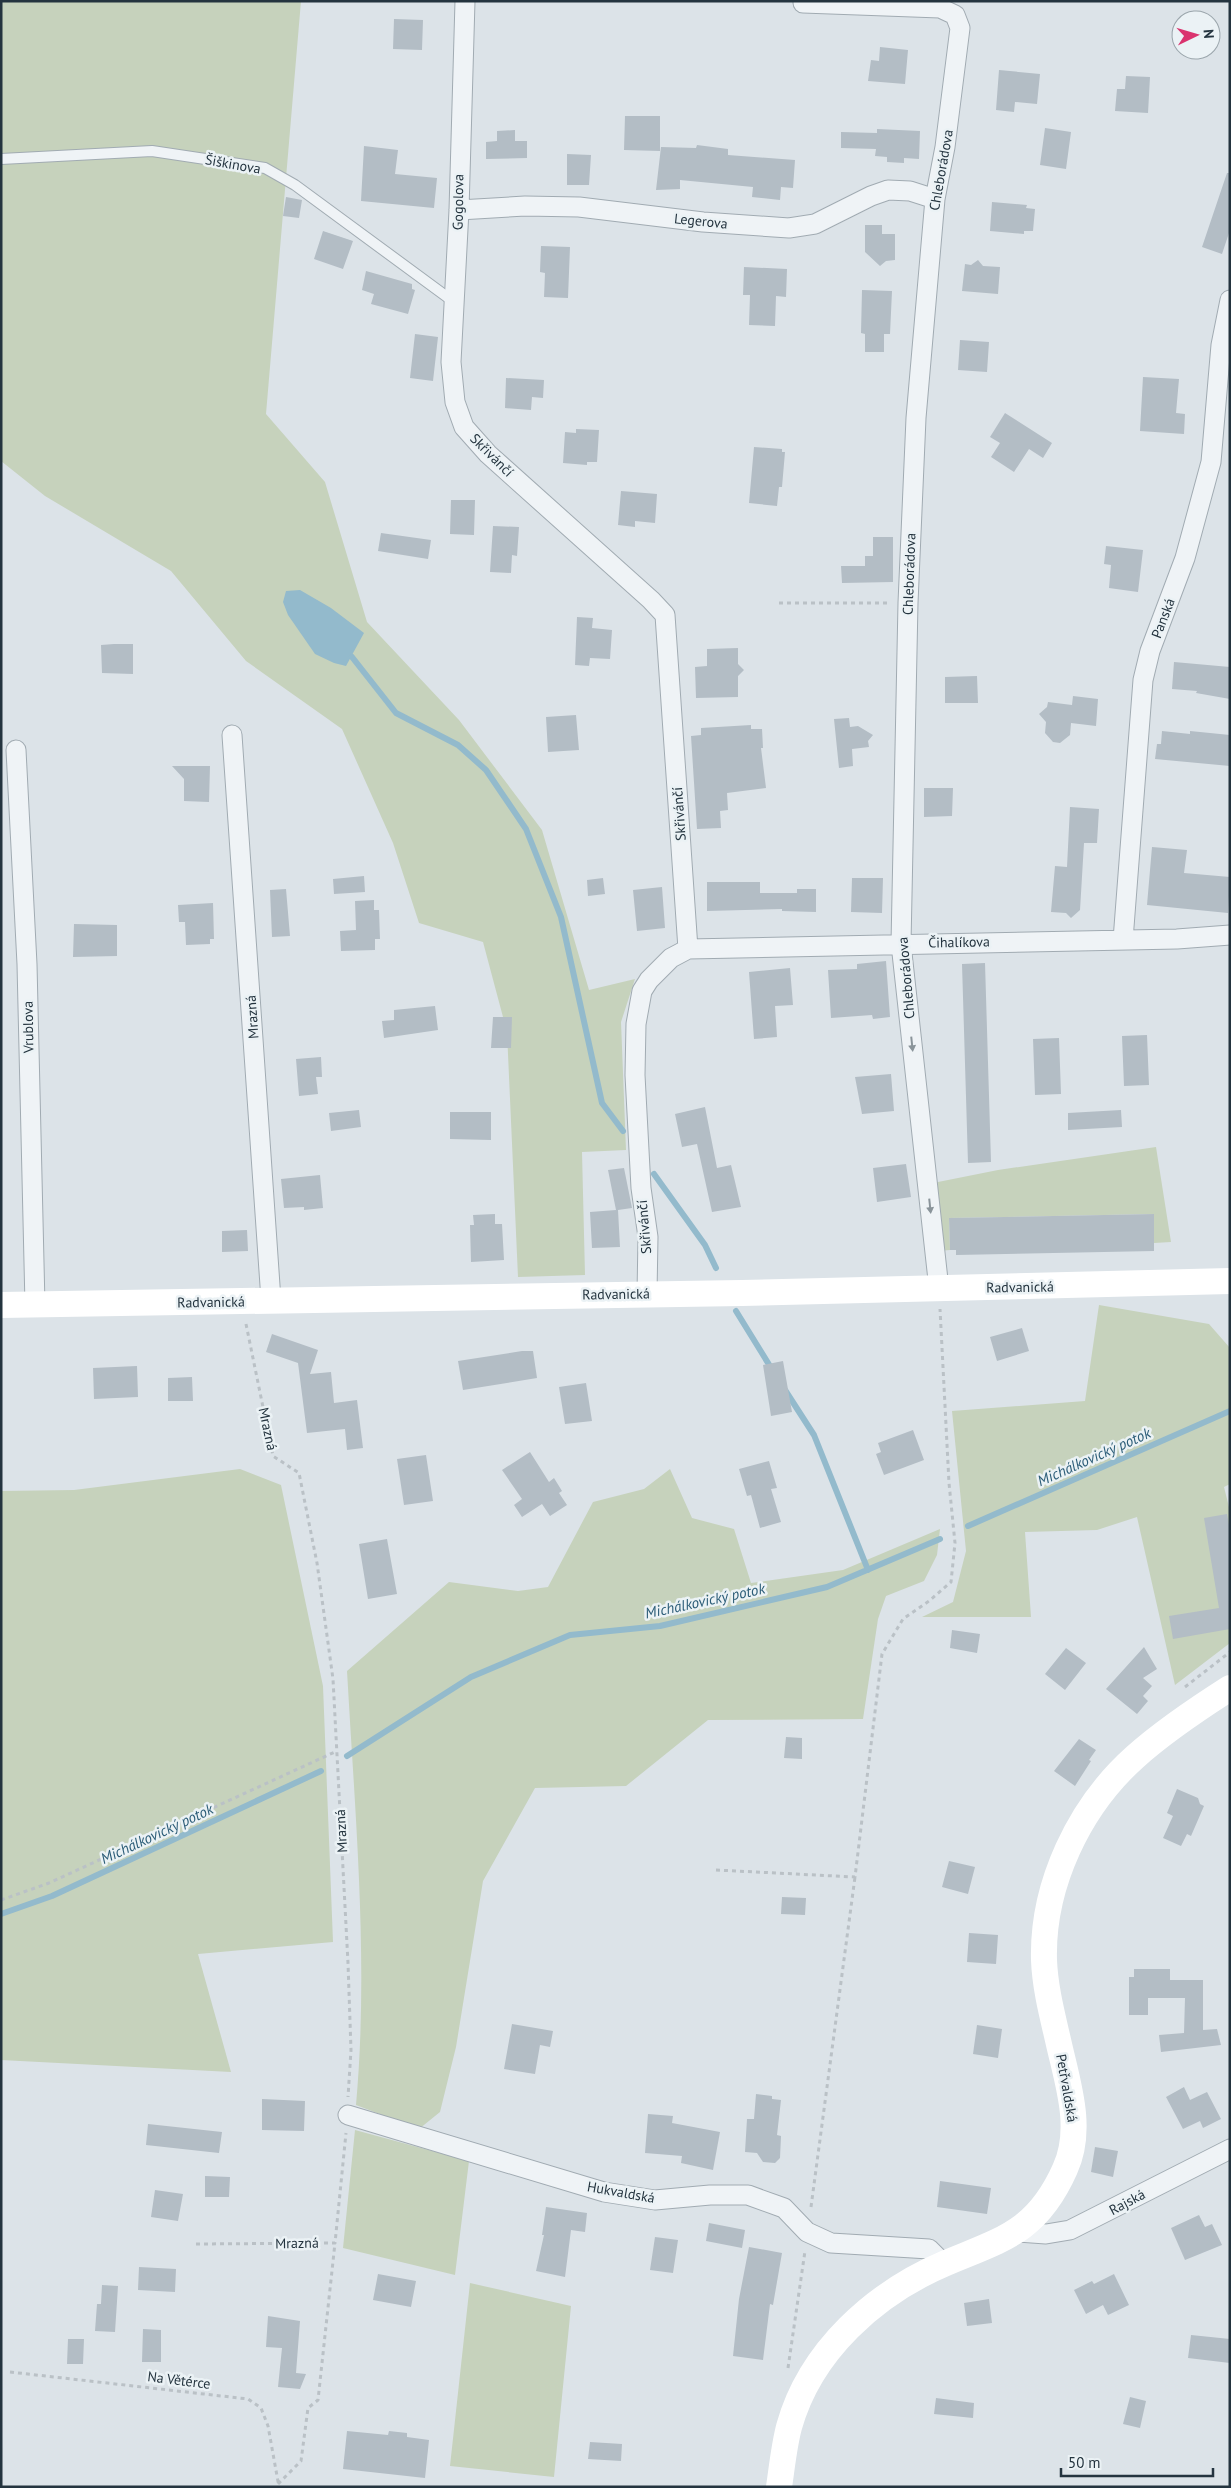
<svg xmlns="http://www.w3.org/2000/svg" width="1231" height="2488" viewBox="0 0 1231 2488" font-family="'PT Sans',sans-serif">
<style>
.green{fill:#c6d2bc}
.water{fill:#93bacc}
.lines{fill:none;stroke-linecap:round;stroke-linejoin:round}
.stream{stroke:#93bacc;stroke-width:6}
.building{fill:#b3bdc5}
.lane-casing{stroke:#a1abb2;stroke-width:12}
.street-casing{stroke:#a1abb2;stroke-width:21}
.path{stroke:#bac1c6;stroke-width:3;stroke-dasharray:4 4;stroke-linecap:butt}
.lane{stroke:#eff3f6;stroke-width:10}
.street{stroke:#eff3f6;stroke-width:19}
.secondary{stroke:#fff;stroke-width:26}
.oneway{fill:#8a949a}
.labels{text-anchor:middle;stroke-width:5;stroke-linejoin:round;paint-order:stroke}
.street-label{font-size:14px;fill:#24343f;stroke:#ebf2f5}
.water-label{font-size:15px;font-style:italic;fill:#2b5c77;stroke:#ebf2f5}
</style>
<rect width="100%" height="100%" fill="#dce3e8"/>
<path class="green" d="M1,1H301L266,414L325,482L367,622L459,720L542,830L589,990L635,979L621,1022L626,1150L582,1152L585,1275L518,1277L507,1032L483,942L419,923L393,843L342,729L246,661L171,571L45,496L1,461Z
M1156,1147L1171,1242L1154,1243L1153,1214L949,1218L950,1250L939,1251L933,1183L998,1170Z
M1099,1305L1209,1324L1230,1348V1484L1224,1487L1230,1511V1643L1175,1685L1137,1517L1097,1530L1025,1532L1031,1617H922L953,1602L966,1551L952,1411L1085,1401Z
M240,1469L281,1485L323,1686L333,1942L198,1954L231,2072L1,2060V1491L74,1490Z
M670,1469L692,1518L734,1529L751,1583L843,1570L940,1529L937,1555L924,1581L886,1596L878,1619L863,1719L708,1720L626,1786L535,1788L483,1881L456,2047L440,2112L419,2129L356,2105C369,1961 355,1815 347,1671L449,1582L518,1591L548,1587L593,1502L644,1489Z
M355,2130L469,2161L455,2275L343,2248Z
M470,2283L571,2306L554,2477L450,2466Z"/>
<path class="water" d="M300,590L331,608L364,633L346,666L334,663L315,654L288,615L283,602L286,591Z"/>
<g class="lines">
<path class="stream" d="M352,657L396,713L458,745L486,770L526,829L561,917L602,1103L623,1131
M654,1174L705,1245L716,1268
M736,1311L773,1371
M785,1390L814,1435L868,1570
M968,1526L1230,1411
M347,1756L471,1677L570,1635L660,1626L827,1587L940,1539
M1,1914L52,1896L321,1771"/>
</g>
<path class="building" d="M394,19L423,20L422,50L393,49Z
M880,47L908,50L905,84L868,81L871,60L879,61Z
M999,70L1040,74L1037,104L1015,102L1014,112L996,110Z
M1126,76L1150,77L1148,113L1115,111L1117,89H1125Z
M625,116H660V151L624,150Z
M1045,128L1071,132L1066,169L1040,165Z
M877,129L920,131L919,159L904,158V163L887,162V157L875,156L876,149L841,148V132L877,133Z
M515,130V141H527V158L486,159V142L497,141V131Z
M697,145L728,149V155L795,160L793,188L781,187L780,200L752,197L753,187L680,180V189L656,190L661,147L696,148Z
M364,146L398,150L395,174L437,178L434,208L361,201Z
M567,154L591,155L589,185H567Z
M1227,173H1230V230L1222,254L1202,247Z
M286,197L302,200L299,218L283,216Z
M992,202L1027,205L1026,208L1035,209L1033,231H1024V234L990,231Z
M865,225H882V234H895V260L886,261L880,266L865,252Z
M323,231L353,241L343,269L314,259Z
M541,246L570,247L568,298L544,297L545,273L540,272Z
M978,260L983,266L1000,267L998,294L962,291L965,264L971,265Z
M744,267L787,269L786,297L776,296L775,326L749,325L750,295H743Z
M366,271L412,284V289L415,290L408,314L371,304L374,294L362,290Z
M862,290L892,291L890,334H884V352H865V334L861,333Z
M415,334L438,337L433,381L410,378Z
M960,340L989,342L987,372L958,370Z
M1143,377L1179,379L1176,413L1185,414L1184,434L1140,431Z
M506,378L544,380L543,398L532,397L531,410L505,408Z
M1005,413L1052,443L1043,458L1029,449L1014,472L991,457L1000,443L990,437Z
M576,429L599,430L597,462H587V465L563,463L565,432L576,433Z
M754,447L782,449V452H785L782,487H779L777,506L749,503Z
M621,491L657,494L655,523L635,521V527L618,525Z
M451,500H475L474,535L450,534Z
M493,526L519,527L517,556L512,555L511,573L490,572Z
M381,533L431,540L428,559L378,551Z
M873,537H893V582L842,583L841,566H865V556H873Z
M1106,546L1143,550L1138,592L1109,588L1111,565L1104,564Z
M577,617L593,618L592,628L612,630L610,659L590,658L589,666L575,665Z
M114,644H133V674L102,673L101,645Z
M738,648V664L744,670L738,676V697L696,698L695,667L707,666V649Z
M1174,662L1230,667V699L1196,693L1197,691L1172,689Z
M977,676L978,703H945V677Z
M1073,696L1098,699L1096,726L1071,723L1070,735L1060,743L1053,742L1045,733L1046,722L1039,714L1047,707L1048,702L1072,705Z
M576,715L579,750L548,752L546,717Z
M849,718L850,727L858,726L873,735L868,741L869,747L852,749L853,766L839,768L834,719Z
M751,725V729H762L763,748H761L766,788L727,793L728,810L720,811L721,828L697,829L691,736L701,735V728Z
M1162,731L1190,734V731L1230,735V766L1155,759L1157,744H1161Z
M172,766H210L209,802L184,801V779Z
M924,788H953L952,816L924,817Z
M1070,807L1099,809L1097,843H1084L1080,910L1071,918L1066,913L1051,912L1055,866L1067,867Z
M1152,847L1187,850L1184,873L1230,877L1228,913L1147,905Z
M364,876L365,892L334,894L333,879Z
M603,878L605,894L588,896L587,880Z
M852,878H883L882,913L851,912Z
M707,882H760V893H797V889H816V912L782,911V909L707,911Z
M662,887L665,928L637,931L633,890Z
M286,889L290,936L272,937L270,890Z
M374,900V910H379L380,939H375V950L341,951L340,931L356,930L355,901Z
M213,903L214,939H210V944L186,945L185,922H179L178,905Z
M74,924L117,925V956L73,957Z
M886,961L890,1017L873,1019L872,1015L831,1018L828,970L857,969V964Z
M985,963L991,1162L968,1163L962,964Z
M790,968L793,1005L775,1006L777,1037L754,1039L749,972Z
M435,1006L438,1030L384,1038L382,1021L394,1020V1010Z
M493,1017H512L511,1048H491Z
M1147,1035L1149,1085L1124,1086L1122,1036Z
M1059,1038L1061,1094L1035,1095L1033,1039Z
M321,1057L322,1077H316L318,1094L299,1096L296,1059Z
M891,1074L894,1111L862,1114L855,1077Z
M705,1107L717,1168L731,1165L741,1207L712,1212L697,1144L682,1147L675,1114Z
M359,1110L361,1127L331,1131L329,1113Z
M1121,1110L1122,1127L1068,1130V1113Z
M450,1112H491V1140L450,1139Z
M906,1164L911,1197L877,1202L873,1168Z
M624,1168L632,1208L618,1210L620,1247L592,1248L590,1212L616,1210L608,1170Z
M320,1175L323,1208L304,1210V1207L284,1208L281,1179Z
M495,1214V1224H502L504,1260L471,1262L470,1225H474L473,1215Z
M1154,1214V1251L956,1255V1250H950L949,1218Z
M247,1230L248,1251L222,1252V1231Z
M1022,1328L1029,1351L997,1361L990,1337Z
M272,1334L318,1350L310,1374L331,1372L334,1403L357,1400L363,1448L347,1450L345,1429L307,1433L298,1363L266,1352Z
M522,1351H533L537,1378L463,1390L458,1361Z
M783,1361L792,1412L771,1416L763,1365Z
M137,1366L138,1397L94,1399L93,1368Z
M192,1377L193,1401H168V1378Z
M586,1383L592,1421L565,1424L559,1387Z
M913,1430L924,1460L884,1475L876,1454L881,1452L878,1443Z
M530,1452L549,1482L554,1478L562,1491L559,1493L567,1505L550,1516L542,1504L522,1517L514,1505L522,1499L502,1470Z
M426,1455L433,1501L404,1505L397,1459Z
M769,1461L777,1488L771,1489L781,1522L760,1528L751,1495L747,1496L739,1469Z
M1227,1514L1230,1530V1629L1173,1639L1169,1616L1219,1608L1204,1518Z
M387,1539L397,1594L368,1599L359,1544Z
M952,1630L980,1634L977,1653L950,1648Z
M1144,1647L1157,1669L1143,1678L1152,1686L1143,1696L1148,1701L1137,1714L1106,1689Z
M1066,1648L1086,1663L1065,1690L1045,1674Z
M786,1737L802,1738V1759L784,1758Z
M1079,1739L1096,1750L1089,1760L1091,1761L1075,1786L1054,1771Z
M1177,1789L1198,1798L1200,1804L1204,1806L1191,1836L1187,1834L1181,1846L1163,1838L1173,1816L1167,1813Z
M949,1861L975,1867L968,1894L942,1887Z
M782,1897L806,1898L805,1915L781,1914Z
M969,1933L998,1935L996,1964L967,1962Z
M1134,1969H1170V1980H1203V2030L1217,2029L1221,2045L1161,2052L1159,2035L1184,2033L1185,1998H1148V2015H1129V1977H1134Z
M512,2024L553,2031L550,2047L540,2045L535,2074L504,2069Z
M977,2025L1002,2029L998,2058L973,2054Z
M1184,2087L1190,2100L1207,2092L1221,2119L1203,2128L1200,2121L1183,2129L1166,2097Z
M756,2094L772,2096V2099L781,2100L777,2135L781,2136L780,2158L775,2163L763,2162L757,2153L745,2152L747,2119H754Z
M262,2099L305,2101L304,2131L262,2130Z
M648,2114L673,2116L672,2123L720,2132L713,2170L681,2163L682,2156L645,2153Z
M148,2124L222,2132L219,2153L146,2145Z
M1095,2147L1118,2151L1113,2177L1091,2172Z
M205,2176L230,2177L229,2197H205Z
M940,2181L991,2188L987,2214L937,2207Z
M155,2190L183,2194L178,2221L151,2217Z
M546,2207L587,2213L585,2232L571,2230L565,2277L536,2271L544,2235H542Z
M1199,2215L1205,2227L1212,2224L1222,2245L1185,2260L1171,2228Z
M709,2223L745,2230L742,2248L706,2241Z
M655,2237L678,2240L673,2273L650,2270Z
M749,2247L782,2253L773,2305L770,2304L763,2360L733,2356L739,2299Z
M139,2267L176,2269L175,2292L138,2290Z
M378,2274L416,2281L411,2307L373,2300Z
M1114,2274L1129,2305L1108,2315L1103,2305L1086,2314L1074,2290L1092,2281L1094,2284Z
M102,2285L118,2286L115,2332L95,2331L97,2304H101Z
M989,2299L992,2323L967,2326L964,2303Z
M268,2316L300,2321L296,2373L306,2374L300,2389L278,2387L282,2348L266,2347Z
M143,2329L161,2330V2362H142Z
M1191,2335L1230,2339V2363L1188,2358Z
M68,2339H84L83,2364H67Z
M1130,2397L1146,2401L1140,2428L1123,2424Z
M936,2398L974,2403L973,2418L934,2414Z
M347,2431L388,2435L389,2431L407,2433V2437L429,2440L425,2478L343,2469Z
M590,2442L622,2444L621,2461L588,2459Z"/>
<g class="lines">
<g class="lane-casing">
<path id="lane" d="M1,159L152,151L265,168L295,185L454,302"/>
</g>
<g class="street-casing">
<path id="street" d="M465,1L459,210L451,362L455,402L464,427L488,454L651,600L665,615L688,949L671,958L649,980L642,991L636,1024L635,1075L641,1188L648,1237L647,1294
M803,3L940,8L955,15L960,28L945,147L935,199L916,418L908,603L901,944L939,1289
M459,210L525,206L579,207L703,222L789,228L815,224L871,196L888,190L910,191L935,199
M232,735L271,1300
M16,750L27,964L35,1305
M1123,940L1143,680L1150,651L1185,558L1211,462L1221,345L1230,300
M688,949L1177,939L1230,935
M348,2115L604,2192L655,2200L710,2195H748L784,2208L807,2232L831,2243L929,2249L944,2264
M1018,2232L1046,2234L1070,2230L1230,2149"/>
</g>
<path class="path" d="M779,603H890
M246,1324L273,1456L299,1473L317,1563L333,1679L348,1963L351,2050L348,2097
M1185,1687L1230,1652
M716,1870L855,1877L882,1654L903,1619L929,1601L951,1582L955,1543L949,1483L940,1309
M1,1900L49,1883L337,1751
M811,2207L855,1877
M196,2244L335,2243L346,2133
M788,2368L805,2251
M10,2372L248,2399L261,2408L268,2426L279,2487
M278,2484L301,2461L308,2408L318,2400L335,2243"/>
<use href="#lane" class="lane"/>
<use href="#street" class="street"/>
<path class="secondary" d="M1,1305L742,1293L1230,1281
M779,2487C782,2467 784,2446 789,2427C810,2351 875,2293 946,2263C1003,2239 1037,2232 1065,2169C1084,2128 1067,2081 1058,2040C1052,2014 1045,1987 1044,1960C1042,1885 1079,1807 1135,1757C1164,1731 1197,1709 1230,1688"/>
</g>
<defs><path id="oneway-solid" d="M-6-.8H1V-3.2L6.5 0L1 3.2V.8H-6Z" transform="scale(1.25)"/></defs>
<g class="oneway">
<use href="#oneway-solid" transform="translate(912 1044) rotate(84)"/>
<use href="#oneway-solid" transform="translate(930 1206) rotate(84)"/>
</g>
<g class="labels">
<g class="street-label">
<text transform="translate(233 164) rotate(10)" y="5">Šiškinova</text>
<text transform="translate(941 170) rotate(-80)" y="5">Chleborádova</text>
<text transform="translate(458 202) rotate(-89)" y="5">Gogolova</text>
<text transform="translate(701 221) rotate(6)" y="5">Legerova</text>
<text transform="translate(492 455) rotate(45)" y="5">Skřivánčí</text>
<text transform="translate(909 574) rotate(-88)" y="5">Chleborádova</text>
<text transform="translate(1163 618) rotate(-69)" y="5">Panská</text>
<text transform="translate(679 814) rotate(-94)" y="5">Skřivánčí</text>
<text transform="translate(959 942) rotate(-1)" y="5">Čihalíkova</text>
<text transform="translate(906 978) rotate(-95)" y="5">Chleborádova</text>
<text transform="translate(252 1017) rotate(-94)" y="5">Mrazná</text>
<text transform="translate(28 1027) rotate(-91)" y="5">Vrublova</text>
<text transform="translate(644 1227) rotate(-95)" y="5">Skřivánčí</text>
<text transform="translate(1020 1287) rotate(-1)" y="5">Radvanická</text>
<text transform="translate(616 1294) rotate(-1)" y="5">Radvanická</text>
<text transform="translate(211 1302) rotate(-1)" y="5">Radvanická</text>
<text transform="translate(268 1429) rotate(78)" y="5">Mrazná</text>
<text transform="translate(341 1831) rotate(-93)" y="5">Mrazná</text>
<text transform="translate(1067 2088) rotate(80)" y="5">Petřvaldská</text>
<text transform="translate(621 2192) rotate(10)" y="5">Hukvaldská</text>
<text transform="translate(1127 2202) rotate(-28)" y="5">Rajská</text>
<text transform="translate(297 2243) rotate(-1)" y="5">Mrazná</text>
<text transform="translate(179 2380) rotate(7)" y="5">Na Větérce</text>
</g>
<g class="water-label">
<text transform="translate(1094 1457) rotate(-24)" y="5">Michálkovický potok</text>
<text transform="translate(705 1601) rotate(-12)" y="5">Michálkovický potok</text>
<text transform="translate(157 1834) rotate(-25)" y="5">Michálkovický potok</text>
</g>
</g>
<rect width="1231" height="2488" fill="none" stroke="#24343f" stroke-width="5"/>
<g transform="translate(1196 35) rotate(85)"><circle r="24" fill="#ebf2f5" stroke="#9ba6ac"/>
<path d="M0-4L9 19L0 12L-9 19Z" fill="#da336e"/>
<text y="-8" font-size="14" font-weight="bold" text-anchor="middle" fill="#24343f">N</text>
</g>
<path d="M1061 2468v8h152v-8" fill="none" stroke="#24343f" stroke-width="2.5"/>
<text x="1068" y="2468" font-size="15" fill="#24343f" stroke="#ebf2f5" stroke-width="4" paint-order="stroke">50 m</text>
</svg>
